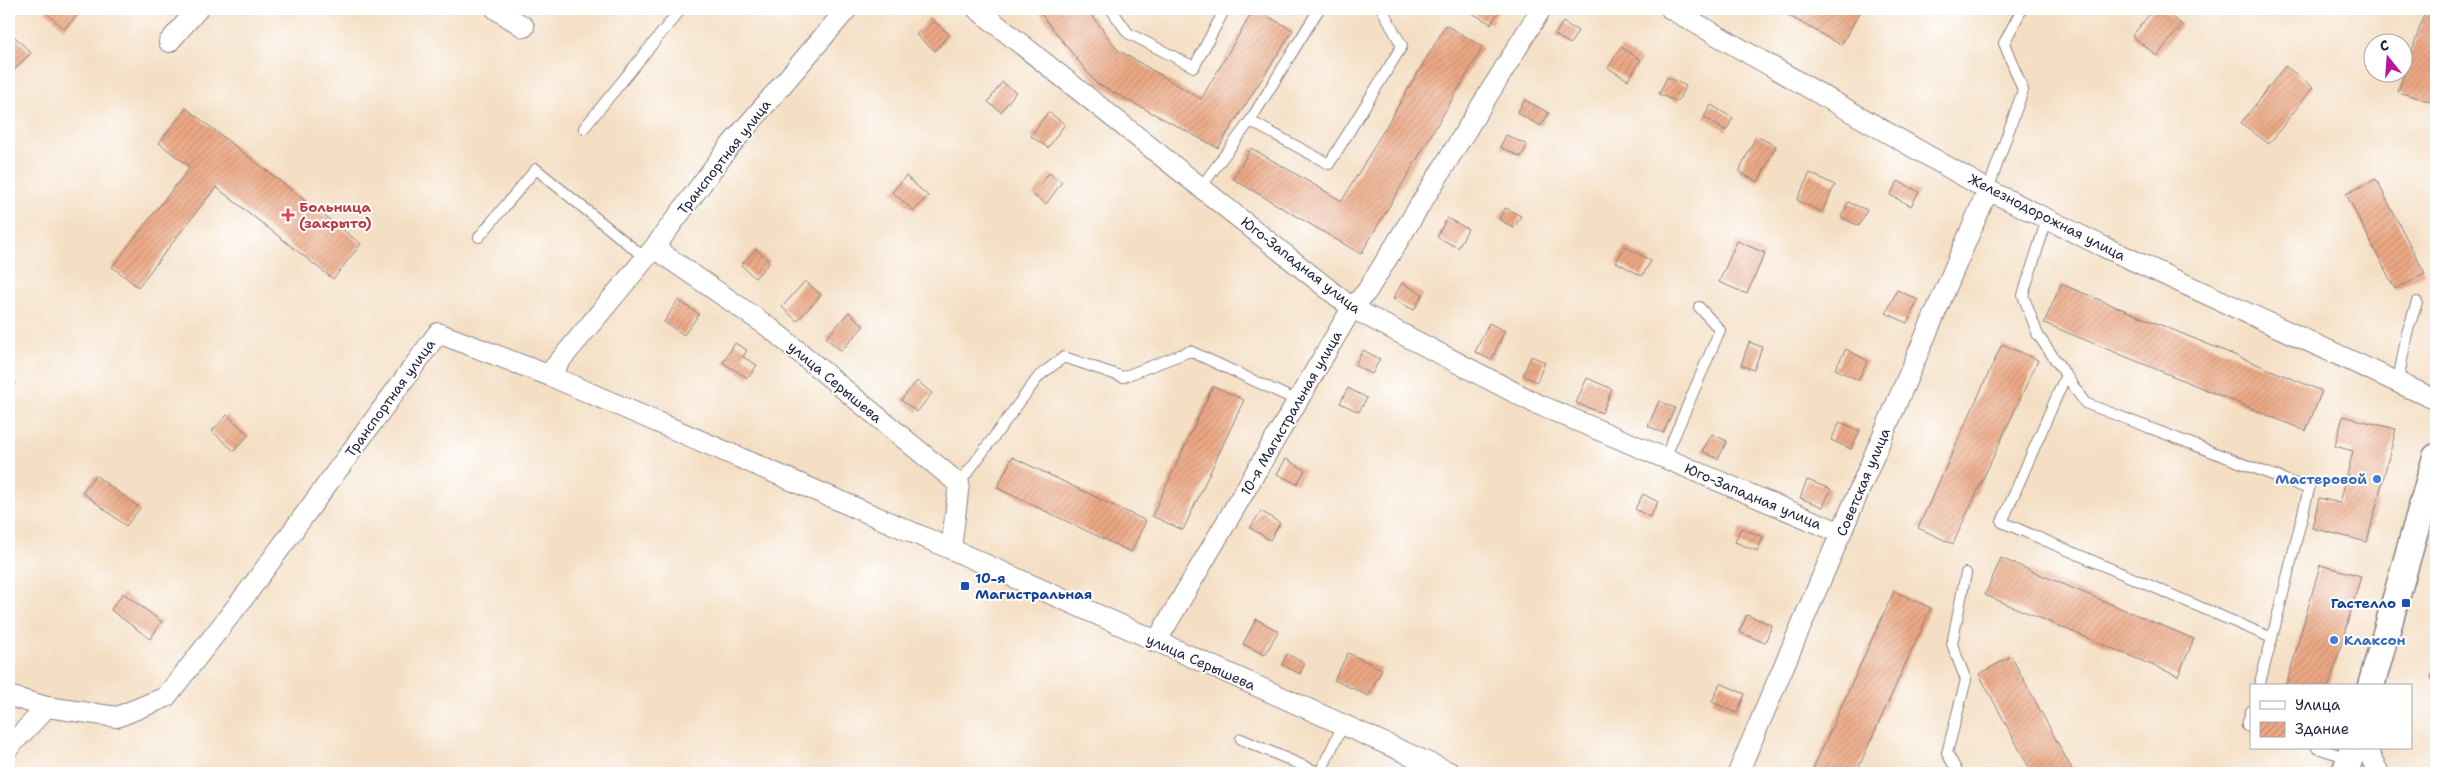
<svg xmlns="http://www.w3.org/2000/svg" width="2445" height="782" viewBox="0 0 2445 782" font-family="'Shantell Sans',sans-serif">
<style>
.building{fill:url(#building-hatch)}
.lines{fill:none;stroke-linecap:round;stroke-linejoin:round}
.service-casing{stroke:#8b8080;stroke-width:12}
.minor-casing{stroke:#8b8080;stroke-width:22}
.tertiary-casing{stroke:#8b8080;stroke-width:29}
.service{stroke:#fff;stroke-width:10}
.minor{stroke:#fff;stroke-width:20}
.tertiary{stroke:#fff;stroke-width:26}
.health-dot{fill:#e0444e;stroke:#fff;stroke-width:2}
.shop-dot{fill:#3f7fe0;stroke:#fff;stroke-width:2}
.transit-dot{fill:#1a4fb4;stroke:#fff;stroke-width:2}
.labels{text-anchor:middle;stroke-width:4;stroke-linejoin:round;paint-order:stroke}
.street-label{font-size:14px;fill:#22223b;stroke:#fff}
.health-label{font-size:14px;font-weight:bold;fill:#be3a42;stroke:#fff;text-anchor:start}
.shop-label{font-size:14px;font-weight:bold;fill:#366cbe;stroke:#fff;text-anchor:end}
.transit-label{font-size:14px;font-weight:bold;fill:#164399;stroke:#fff;text-anchor:start}
</style>
<defs>
<pattern id="building-hatch" width="6" height="6" patternUnits="userSpaceOnUse" patternTransform="scale(1.25)"><rect width="6" height="6" fill="#eba783"/><path d="M-1 1l2-2M0 6l6-6M5 7l2-2" fill="none" stroke="#c98f72"/></pattern>
</defs>
<rect width="100%" height="100%" fill="#fff"/>
<filter id="ink" filterUnits="userSpaceOnUse"><feTurbulence type="fractalNoise" baseFrequency=".02" numOctaves="2"/><feDisplacementMap in="SourceGraphic" scale="10" xChannelSelector="R" yChannelSelector="G"/><feConvolveMatrix kernelMatrix="1 2 1 2 8 2 1 2 1" color-interpolation-filters="sRGB"/></filter>
<filter id="wash" filterUnits="userSpaceOnUse"><feTurbulence type="fractalNoise" baseFrequency=".0096" numOctaves="4" result="noise"/><feDisplacementMap in="SourceGraphic" scale="20" xChannelSelector="R" yChannelSelector="G"/><feGaussianBlur stdDeviation="1.12" result="paint"/><feColorMatrix in="noise" values="0 0 0 0 0 0 0 0 0 0 0 0 0 0 0 0 0 1.4 0 .05"/><feComposite in="paint" operator="in"/></filter>
<g filter="url(#wash)">
<rect width="100%" height="100%" fill="#f4dfc4"/>
<g id="blocks">
<path class="building" d="M47,9H83L64,29L45,11Z
M1037,9H1087L1118,50L1201,99L1254,9L1293,30L1218,148L1096,83Z
M1465,9H1500L1491,24Z
M1777,9H1862L1841,45Z
M2154,9H2162L2182,25L2157,56L2132,36Z
M2426,9L2436,11V103L2398,92Z
M930,18L949,34L935,51L916,35Z
M1563,22L1578,31L1570,44L1555,35Z
M1446,25L1483,47L1361,254L1233,179L1251,148L1342,201Z
M9,31L31,53L9,75Z
M1621,47L1641,60L1628,80L1608,68Z
M2285,66L2313,87L2269,144L2241,123Z
M1667,77L1686,86L1677,102L1659,94Z
M1002,82L1016,92L1001,112L988,102Z
M1525,100L1549,113L1541,126L1517,113Z
M1711,105L1733,118L1726,131L1704,117Z
M186,108L361,244L333,279L216,187L138,287L112,267L190,167L159,143Z
M1048,112L1065,124L1048,148L1031,136Z
M1506,135L1527,145L1521,157L1500,147Z
M1756,136L1776,146L1758,182L1739,172Z
M1049,173L1062,182L1046,204L1033,195Z
M1810,173L1835,185L1822,212L1797,200Z
M906,176L928,196L914,211L892,192Z
M2376,179L2425,274L2395,289L2346,194Z
M1898,181L1919,192L1911,206L1890,195Z
M1848,202L1867,210L1859,226L1841,217Z
M1505,208L1521,216L1514,228L1499,219Z
M1447,218L1468,229L1458,248L1437,237Z
M1737,241L1765,253L1747,294L1719,282Z
M1625,246L1651,261L1642,276L1616,262Z
M756,249L770,262L755,278L741,265Z
M805,281L821,295L797,321L782,307Z
M1402,283L1423,294L1414,310L1393,299Z
M2061,284L2322,391L2306,431L2044,323Z
M1897,290L1918,300L1907,323L1886,313Z
M678,300L699,314L684,335L664,322Z
M849,312L864,326L841,351L826,338Z
M1489,323L1505,331L1491,360L1475,352Z
M1749,342L1762,347L1754,370L1741,365Z
M735,343L747,350L743,357L757,365L748,378L723,363Z
M2002,344L2038,360L1953,544L1918,528Z
M1846,349L1868,361L1858,380L1835,369Z
M1363,350L1380,359L1372,374L1355,365Z
M1531,356L1545,362L1537,382L1523,375Z
M9,376L16,383L9,392Z
M1587,378L1612,389L1602,413L1576,403Z
M917,381L932,393L917,412L901,400Z
M1213,386L1244,400L1183,530L1152,516Z
M1348,388L1367,398L1359,412L1340,403Z
M1659,401L1675,408L1663,433L1648,426Z
M227,415L249,435L234,451L212,431Z
M2343,416L2396,429L2367,542L2312,528L2319,498L2340,503L2353,451L2335,446Z
M1840,422L1860,431L1851,449L1831,440Z
M1712,434L1727,441L1718,459L1702,451Z
M1012,457L1146,521L1131,552L997,488Z
M1286,459L1305,470L1297,484L1277,474Z
M95,475L140,508L126,526L82,492Z
M1807,480L1831,489L1823,507L1800,498Z
M1643,494L1658,502L1650,517L1635,509Z
M1261,511L1280,523L1270,540L1250,528Z
M1741,528L1763,537L1757,551L1735,542Z
M2001,558L2194,639L2178,676L1985,595Z
M2320,565L2361,576L2329,686H2286Z
M1894,591L1931,608L1856,773H1811Z
M123,593L162,622L150,639L111,610Z
M1747,615L1772,625L1765,643L1739,632Z
M1256,619L1278,631L1265,655L1243,644Z
M1348,653L1382,669L1369,696L1334,680Z
M1287,654L1305,663L1300,674L1282,665Z
M2011,656L2074,773H2032L1979,674Z
M2436,662V680L2431,678Z
M1720,683L1745,694L1737,713L1712,702Z"/>
</g>
</g>
<g filter="url(#ink)">
<use href="#blocks" fill-opacity="0" stroke="#8b8080" stroke-width="1"/>
<g class="lines">
<g class="service-casing">
<path id="service" d="M1111,9L1128,33L1194,67L1225,9
M1250,121L1329,164L1402,46L1382,9
M584,128L681,9
M1201,187L1250,121L1319,9
M1988,190L2023,90L2004,43L2022,9
M2047,219L2023,295L2038,335L2066,375L2002,522L2272,638L2309,489L2085,403L2066,375
M479,237L536,169L645,258
M2398,382L2407,333L2417,302
M1665,458L1720,330L1699,307
M959,484L1039,376L1064,357L1123,377L1190,351L1298,401
M2259,686L2272,638
M2251,711L2247,726L2251,728
M1241,739L1320,773L1343,725
M2317,748L2349,758
M1958,773L1947,753L1966,680L1952,644L1966,573"/>
</g>
<g class="minor-casing">
<path id="minor" d="M496,9L524,27
M977,9L1352,308L1535,403L1841,533
M1671,9L1988,190L2102,246L2436,400
M169,42L198,9
M654,248L770,328L959,484L951,549
M548,375L654,248L729,147L847,9
M1156,642L1352,308L1367,291L1541,9
M9,696L47,707
M9,747L47,707L117,717L166,697L248,592L438,333L548,375L951,549L1451,773
M2366,748L2379,773
M1738,773L1988,190"/>
</g>
<g class="tertiary-casing">
<path id="tertiary" d="M2371,686L2436,457
M2345,773L2353,748"/>
</g>
<use href="#service" class="service"/>
<use href="#minor" class="minor"/>
<use href="#tertiary" class="tertiary"/>
</g>
</g>
<path class="health-dot" d="M285.5 207.5h5v5h5v5h-5v5h-5v-5h-5v-5h5z"/>
<g class="shop-dot">
<circle cx="2377" cy="479" r="5"/>
<circle cx="2334" cy="640" r="5"/>
</g>
<g class="transit-dot">
<rect x="960" y="581" width="10" height="10" rx="2.5"/>
<rect x="2401" y="598" width="10" height="10" rx="2.5"/>
</g>
<g class="labels">
<g class="street-label">
<text transform="translate(724 157) rotate(-52)" y="5">Транспортная улица</text>
<text transform="translate(2047 217) rotate(27)" y="5">Железнодорожная улица</text>
<text transform="translate(1301 265) rotate(38)" y="5">Юго-Западная улица</text>
<text transform="translate(835 382) rotate(40)" y="5">улица Серышева</text>
<text transform="translate(390 398) rotate(-54)" y="5">Транспортная улица</text>
<text transform="translate(1291 413) rotate(-60)" y="5">10-я Магистральная улица</text>
<text transform="translate(1863 482) rotate(-67)" y="5">Советская улица</text>
<text transform="translate(1753 496) rotate(23)" y="5">Юго-Западная улица</text>
<text transform="translate(1201 662) rotate(24)" y="5">улица Серышева</text>
</g>
<g class="health-label">
<text x="299" y="212">Больница<tspan x="299" dy="16">(закрыто)</tspan></text>
</g>
<g class="shop-label">
<text x="2367" y="484">Мастеровой</text>
<text x="2344" y="645" text-anchor="start">Клаксон</text>
</g>
<g class="transit-label">
<text x="975" y="583">10-я<tspan x="975" dy="16">Магистральная</tspan></text>
<text x="2396" y="608" text-anchor="end">Гастелло</text>
</g>
</g>
<rect width="2445" height="782" fill="none" stroke="#fff" stroke-width="30"/>
<rect x="2250" y="684" width="162" height="65" fill="#ffffff" stroke="#a7a7b1"/>
<rect x="2260" y="701" width="25" height="8" fill="#ffffff" stroke="#a7a7b1"/>
<text x="2295" y="710" font-size="15" fill="#22223b">Улица</text>
<rect x="2260" y="722" width="25" height="15" fill="url(#building-hatch)" stroke="#a7a7b1"/>
<text x="2295" y="734" font-size="15" fill="#22223b">Здание</text>
<g transform="translate(2388 58) rotate(343)"><circle r="24" fill="#ffffff" stroke="#a7a7b1"/>
<path d="M0-4L9 19L0 12L-9 19Z" fill="#b5179e"/>
<text y="-8" font-size="14" font-weight="bold" text-anchor="middle" fill="#22223b">С</text>
</g>
</svg>
